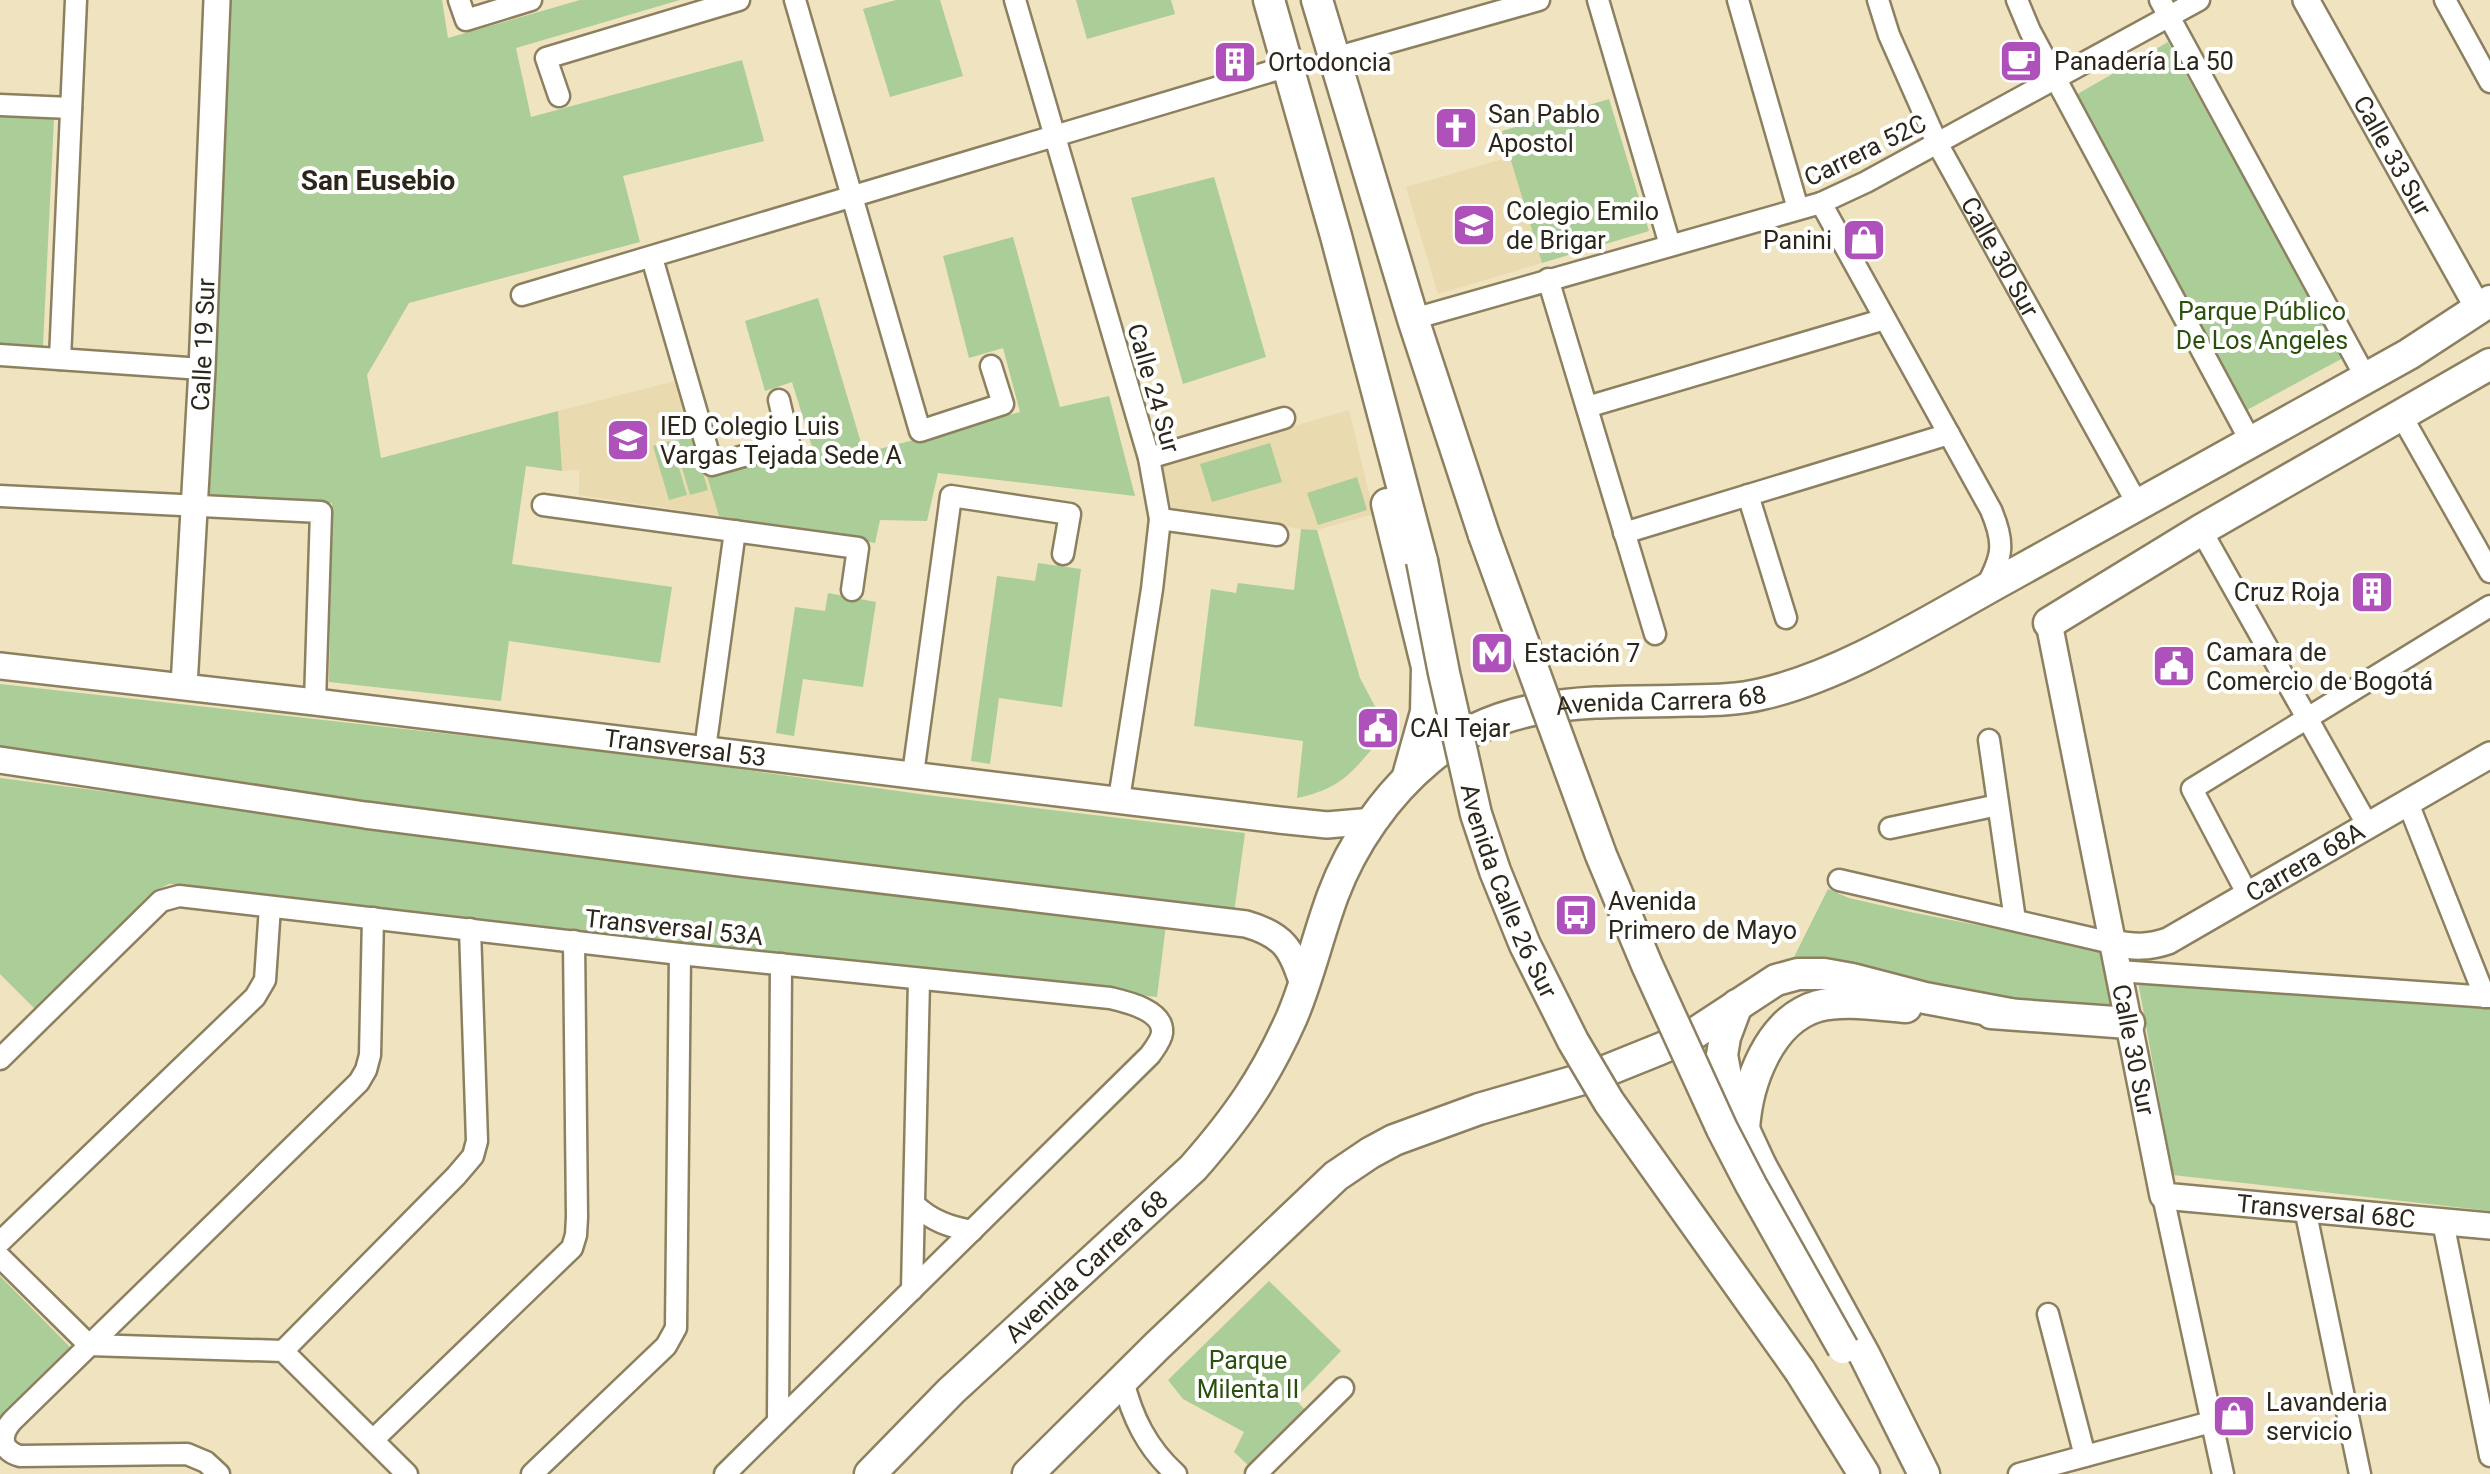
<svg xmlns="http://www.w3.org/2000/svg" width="2490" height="1474" viewBox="0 0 2490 1474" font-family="Roboto,sans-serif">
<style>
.built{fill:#e9daaf}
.green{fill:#abcd98}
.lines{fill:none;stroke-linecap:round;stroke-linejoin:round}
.minor-casing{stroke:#8c8060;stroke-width:25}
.tertiary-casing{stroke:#8c8060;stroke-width:30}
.primary-casing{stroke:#8c8060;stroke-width:35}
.minor{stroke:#fff;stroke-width:20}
.tertiary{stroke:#fff;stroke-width:25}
.primary{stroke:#fff;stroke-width:30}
.primary-bridge-casing{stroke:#8c8060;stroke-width:35;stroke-linecap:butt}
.primary-bridge{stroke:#fff;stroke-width:30}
.labels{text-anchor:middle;stroke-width:8;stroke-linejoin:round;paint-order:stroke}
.poi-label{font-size:25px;fill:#2c271a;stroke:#fff;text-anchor:start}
.street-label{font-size:25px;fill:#2c271a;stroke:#fff}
.park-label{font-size:25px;fill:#2b500d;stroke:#fff}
.neighbourhood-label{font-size:28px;font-weight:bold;fill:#2c271a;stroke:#fff}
</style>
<rect width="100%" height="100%" fill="#f0e3c0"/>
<path class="built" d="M1510,157L1542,263L1438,294L1406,187Z
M679,380L719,516L579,495V470L562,471L558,411Z
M1349,410L1374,514L1317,530L1301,529L1172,509L1161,465Z"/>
<path class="green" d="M231,0H442L448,38L580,0H680L516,48L531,117L742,60L764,141L623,176L640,242L409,303L367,375L381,458L558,411L562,471L526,466L512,564L672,587L660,663L509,641L501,701L329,682L332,503L206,496Z
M896,0H940L963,76L890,97L863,9Z
M1076,0H1171L1175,14L1087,39Z
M2168,42L2343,358L2245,411L2074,96Z
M1609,99L1649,231L1542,263L1502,131Z
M0,116L54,119L43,346L0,343Z
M1214,177L1266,357L1183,384L1131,198Z
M1013,237L1060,407L1109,396L1135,496L938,473L927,521L880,520L875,543L719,516L707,476L812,447L792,382L765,391L745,321L818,298L864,453L1020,412L1003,348L969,358L943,256Z
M692,436L708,490L690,495L674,441Z
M671,441L687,495L669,500L653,446Z
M1270,443L1282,482L1212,502L1200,464Z
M1357,477L1367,510L1318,525L1307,493Z
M1301,529L1317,530L1360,678L1378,712L1363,730L1377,743C1350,775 1339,789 1297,798L1303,741L1194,726L1211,589L1236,593L1238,583L1294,590Z
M1038,563L1081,569L1062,707L999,698L990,764L971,761L997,576L1035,581Z
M828,593L876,602L863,687L803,679L794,736L776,733L795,607L825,611Z
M0,684L638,755L927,795L1245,833L1234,913L786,863L0,752Z
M0,778L691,867L1166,925L1157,997L366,912L183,884H169L157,890L36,1010L0,974Z
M1828,889L1849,898L1910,912L2104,950L2119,1014C2042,1004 1966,993 1891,978C1858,971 1828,957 1793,959Z
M2137,976L2490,1005V1211L2173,1175Z
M0,1276L71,1348L16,1404L0,1426Z
M1269,1281L1341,1351L1295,1399L1305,1410L1248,1465L1234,1452L1244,1432L1183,1399L1168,1380Z"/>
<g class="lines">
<g class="minor-casing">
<g id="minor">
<path d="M459,0L466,20L531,0"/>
<path d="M795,0L920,431L1003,404L991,366"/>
<path d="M1015,0L1149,458L1160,519L1152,589L1119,799"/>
<path d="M1598,0L1670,245"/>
<path d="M1738,0L1798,209"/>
<path id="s1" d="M1878,0L1889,35L1937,143L2138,505"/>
<path d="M2017,0L2030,31L2251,442"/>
<path d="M2160,0L2366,378"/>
<path d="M2445,0L2490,82"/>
<path d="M1334,58L1539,0"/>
<path d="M559,96L546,58L739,0"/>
<path d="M0,105L71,108"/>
<path d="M1821,203L1991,510C2005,543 2003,556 1986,587"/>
<path d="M652,258L712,465L789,443L779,400"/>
<path d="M1548,279L1655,634"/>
<path d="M522,295L1289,66"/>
<path d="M1413,319L1821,203L1866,182L2199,0"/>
<path d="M0,355L202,369"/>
<path d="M60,359L76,0"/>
<path d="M1587,407L1885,319"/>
<path d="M2401,415L2490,572"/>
<path d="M1149,458L1284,418"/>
<path d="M1748,495L1786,618"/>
<path d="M0,496L321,512L315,702"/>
<path d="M543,505L858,548L852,590"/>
<path d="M1160,519L1277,535"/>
<path d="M2201,530L2368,826"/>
<path d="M1624,533L1949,434"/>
<path d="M1989,740L2015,920"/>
<path d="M705,749L735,531"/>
<path d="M913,774L951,496L1070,514L1063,554"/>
<path d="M2408,803L2485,997"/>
<path d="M1890,828L1998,805"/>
<path d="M1839,880L2112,943"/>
<path d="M2248,895L2192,789L2490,606"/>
<path d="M2118,971L2490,997"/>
<path d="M0,1059L161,901L179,896L680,954L1110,998C1127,1002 1164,1010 1162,1033C1161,1041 1154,1049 1150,1055L725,1474"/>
<path d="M2163,1196L2223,1474"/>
<path d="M915,1205C932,1221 950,1227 972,1231"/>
<path d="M2305,1209L2360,1474"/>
<path d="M2443,1222L2490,1456"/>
<path d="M0,1242L255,997L265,980L270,907"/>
<path d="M0,1257L89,1345L283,1351L407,1474"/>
<path d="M912,1290L919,980"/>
<path d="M2048,1314L2085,1456"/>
<path d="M283,1351L456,1176L473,1156L477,1141L470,929"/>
<path d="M1123,1380C1132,1417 1147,1448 1176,1474"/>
<path d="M778,1421L781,964"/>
<path d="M373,1440L572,1248L576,1235L577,1217L574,941"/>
<path d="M219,1474L206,1462L187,1454L20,1456C0,1450 0,1435 12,1421L359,1082L366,1070L370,1055L373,918"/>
<path d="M532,1474L666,1346L676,1328L680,954"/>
<path d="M1256,1474L1343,1388"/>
<path d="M2019,1474L2211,1422"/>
</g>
</g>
<g class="tertiary-casing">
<g id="tertiary">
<path id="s2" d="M2306,0L2478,308"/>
<path id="s3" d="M2049,623L2163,1196L2490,1226"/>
<path id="s4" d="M0,666L315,702L1279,820L1327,825L1373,821"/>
<path id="s5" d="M184,686L202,369L217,0"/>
<path d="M0,760L365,815L748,864L1246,924C1284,935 1292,949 1303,985"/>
<path id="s6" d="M2112,943C2133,947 2148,948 2168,941L2490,755"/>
</g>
</g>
<g class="primary-casing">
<g id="primary">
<path d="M1269,0L1336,236L1422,561"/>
<path d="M1317,0L1413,319L1484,535"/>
<path d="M1387,504L1427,667L1426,712L1408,776"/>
<path d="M2049,623L2201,530L2490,364"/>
<path d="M1737,1005L1725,1037L1722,1055L1728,1087L1735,1110L1761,1166L1865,1356L1924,1474"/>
<path d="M1991,1013L2129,1023"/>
<path d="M1744,1129C1747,1083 1769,1020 1818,1006C1845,999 1878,1005 1906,1007"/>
<path d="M1800,1371L1864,1474"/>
<path id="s7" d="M870,1474L951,1391L1193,1168C1237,1118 1265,1078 1292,1017C1309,977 1318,935 1333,895C1352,844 1387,794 1428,760C1499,699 1584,702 1672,701C1702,700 1733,701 1762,694C1845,675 1933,618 2008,577C2127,511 2246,445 2366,378L2409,354L2490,301"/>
<path d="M1028,1474L1157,1346L1336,1176L1370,1153L1394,1140L1479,1109L1593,1076L1660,1049L1692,1035L1776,980L1798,974H1824L1852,979L1925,998L2010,1014"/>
</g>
</g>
<use href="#minor" class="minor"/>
<use href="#tertiary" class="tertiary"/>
<use href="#primary" class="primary"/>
<g class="primary-bridge-casing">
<g id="primary-bridge">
<path d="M1484,535L1601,855L1647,965L1722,1129L1751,1185L1843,1348"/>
<path id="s8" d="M1422,561L1444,673L1476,814L1495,871L1525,945L1573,1041L1609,1102L1800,1371"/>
</g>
</g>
<use href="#primary-bridge" class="primary-bridge"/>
</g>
<defs>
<g id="cafe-square" transform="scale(2.25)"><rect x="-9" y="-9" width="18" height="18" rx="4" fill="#af51ba" stroke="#fff"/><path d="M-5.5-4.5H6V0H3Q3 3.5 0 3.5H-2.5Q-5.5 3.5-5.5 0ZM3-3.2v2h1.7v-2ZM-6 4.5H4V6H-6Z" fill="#fff"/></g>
<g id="building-square" transform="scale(2.25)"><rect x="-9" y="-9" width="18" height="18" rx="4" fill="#af51ba" stroke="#fff"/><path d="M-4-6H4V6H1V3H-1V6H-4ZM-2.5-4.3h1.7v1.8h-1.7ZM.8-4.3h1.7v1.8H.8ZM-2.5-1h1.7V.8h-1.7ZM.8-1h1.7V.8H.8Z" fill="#fff"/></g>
<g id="church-square" transform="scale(2.25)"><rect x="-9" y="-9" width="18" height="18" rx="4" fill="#af51ba" stroke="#fff"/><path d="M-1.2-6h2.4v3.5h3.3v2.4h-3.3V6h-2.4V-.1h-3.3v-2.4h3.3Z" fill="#fff"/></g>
<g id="school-square" transform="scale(2.25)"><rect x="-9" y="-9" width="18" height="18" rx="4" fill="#af51ba" stroke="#fff"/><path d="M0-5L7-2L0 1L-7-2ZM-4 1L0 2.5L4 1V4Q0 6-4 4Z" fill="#fff"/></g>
<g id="shop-square" transform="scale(2.25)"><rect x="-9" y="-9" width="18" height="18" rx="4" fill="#af51ba" stroke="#fff"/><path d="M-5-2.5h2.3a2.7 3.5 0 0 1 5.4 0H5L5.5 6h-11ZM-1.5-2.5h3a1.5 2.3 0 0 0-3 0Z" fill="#fff"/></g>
<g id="metro-square" transform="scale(2.25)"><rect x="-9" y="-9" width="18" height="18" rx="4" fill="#af51ba" stroke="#fff"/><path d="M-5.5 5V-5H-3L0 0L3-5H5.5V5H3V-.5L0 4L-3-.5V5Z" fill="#fff"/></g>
<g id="civic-square" transform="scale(2.25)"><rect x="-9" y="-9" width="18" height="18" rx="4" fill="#af51ba" stroke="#fff"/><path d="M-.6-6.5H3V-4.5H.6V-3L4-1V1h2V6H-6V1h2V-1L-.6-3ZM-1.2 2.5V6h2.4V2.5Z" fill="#fff"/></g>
<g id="bus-square" transform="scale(2.25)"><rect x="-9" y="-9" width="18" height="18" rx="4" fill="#af51ba" stroke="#fff"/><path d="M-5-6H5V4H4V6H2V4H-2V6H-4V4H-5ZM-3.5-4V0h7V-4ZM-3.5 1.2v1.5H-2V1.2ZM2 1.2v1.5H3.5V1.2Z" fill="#fff"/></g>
</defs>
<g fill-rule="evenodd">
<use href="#cafe-square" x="2021" y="61"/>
<use href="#building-square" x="1235" y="62"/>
<use href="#church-square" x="1456" y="128"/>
<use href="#school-square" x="1474" y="225"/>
<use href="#shop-square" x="1864" y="240"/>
<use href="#school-square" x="628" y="440"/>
<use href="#building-square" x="2372" y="592"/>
<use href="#metro-square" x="1492" y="653"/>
<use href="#civic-square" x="2174" y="666"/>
<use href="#civic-square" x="1378" y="728"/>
<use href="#bus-square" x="1576" y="915"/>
<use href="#shop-square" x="2234" y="1416"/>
</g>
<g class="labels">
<g class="poi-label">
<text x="2054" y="70">Panadería La 50</text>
<text x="1268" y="71">Ortodoncia</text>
<text x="1488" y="123">San Pablo<tspan x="1488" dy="29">Apostol</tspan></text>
<text x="1506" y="220">Colegio Emilo<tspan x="1506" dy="29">de Brigar</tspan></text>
<text x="1832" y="249" text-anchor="end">Panini</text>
<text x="660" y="435">IED Colegio Luis<tspan x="660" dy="29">Vargas Tejada Sede A</tspan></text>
<text x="2340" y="601" text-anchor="end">Cruz Roja</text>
<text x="2206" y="661">Camara de<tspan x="2206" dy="29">Comercio de Bogotá</tspan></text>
<text x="1524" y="662">Estación 7</text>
<text x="1410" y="737">CAI Tejar</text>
<text x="1608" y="910">Avenida<tspan x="1608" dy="29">Primero de Mayo</tspan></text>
<text x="2266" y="1411">Lavanderia<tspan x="2266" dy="29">servicio</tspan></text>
</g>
<g class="street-label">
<text transform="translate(1865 150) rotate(-26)" y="9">Carrera 52C</text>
<text dy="9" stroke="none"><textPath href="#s2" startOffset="178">Calle 33 Sur</textPath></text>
<text dy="9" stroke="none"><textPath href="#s1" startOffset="285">Calle 30 Sur</textPath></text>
<text dy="9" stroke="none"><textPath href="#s5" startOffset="342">Calle 19 Sur</textPath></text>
<text transform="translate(1154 388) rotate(74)" y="9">Calle 24 Sur</text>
<text dy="9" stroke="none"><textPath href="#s7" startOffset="1168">Avenida Carrera 68</textPath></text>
<text dy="9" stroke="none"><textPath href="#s4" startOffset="690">Transversal 53</textPath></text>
<text dy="9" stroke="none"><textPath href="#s6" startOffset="215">Carrera 68A</textPath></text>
<text dy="9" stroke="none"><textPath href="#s8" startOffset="342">Avenida Calle 26 Sur</textPath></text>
<text transform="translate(674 927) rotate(6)" y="9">Transversal 53A</text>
<text dy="9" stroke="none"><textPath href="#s3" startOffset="435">Calle 30 Sur</textPath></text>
<text dy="9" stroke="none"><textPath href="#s3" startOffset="748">Transversal 68C</textPath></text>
<text dy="9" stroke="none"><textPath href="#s7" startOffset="300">Avenida Carrera 68</textPath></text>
</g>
<g class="park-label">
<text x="2262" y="320">Parque Público<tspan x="2262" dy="29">De Los Angeles</tspan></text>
<text x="1248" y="1369">Parque<tspan x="1248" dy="29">Milenta II</tspan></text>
</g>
<g class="neighbourhood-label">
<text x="378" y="190">San Eusebio</text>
</g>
</g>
</svg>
